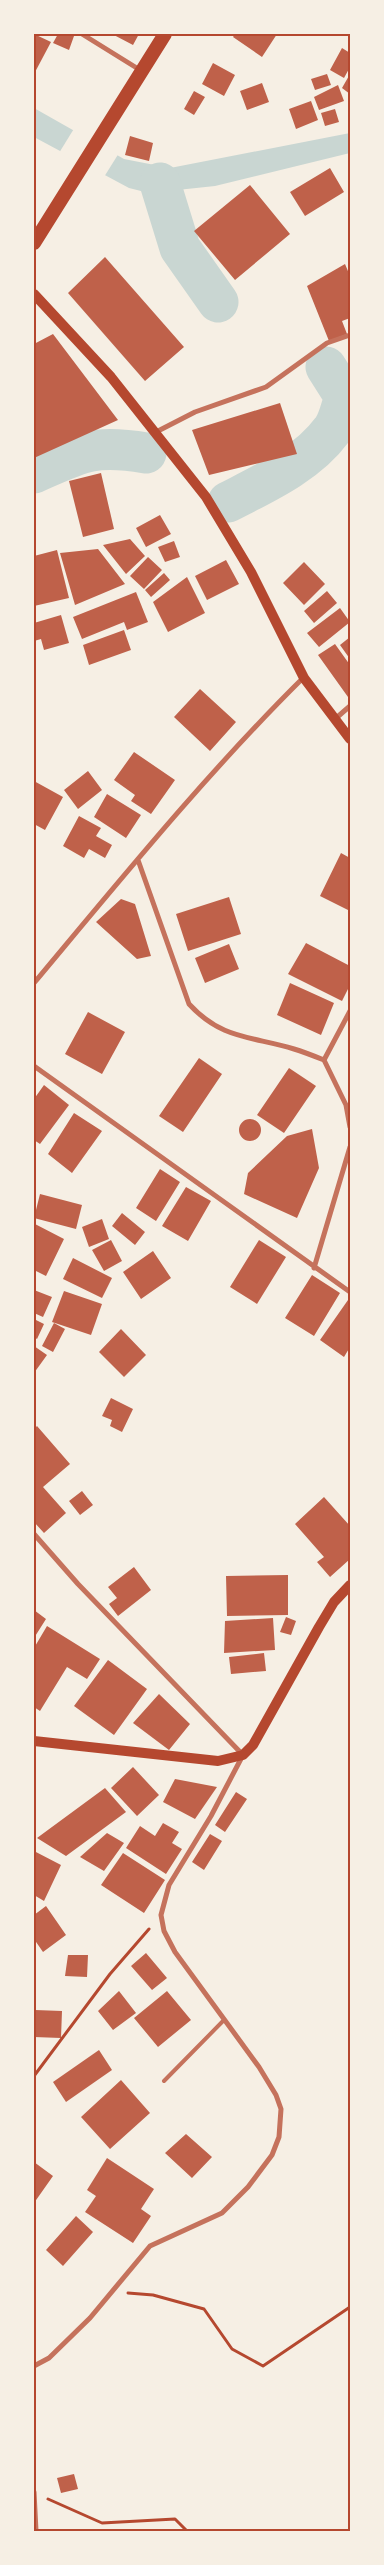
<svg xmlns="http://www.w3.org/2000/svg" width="384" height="2565" viewBox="0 0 384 2565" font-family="Jost,sans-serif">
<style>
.water{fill:#c9d6d2}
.pier{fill:#f6efe4}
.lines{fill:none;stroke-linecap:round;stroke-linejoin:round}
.river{stroke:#c9d6d2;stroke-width:41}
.building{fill:#bf614a}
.path{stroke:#b5482f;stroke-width:3}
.service{stroke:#c5725c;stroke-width:4}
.minor{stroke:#c5725c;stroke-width:5}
.secondary{stroke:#b5482f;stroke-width:10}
.trunk{stroke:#b5482f;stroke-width:14}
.neatline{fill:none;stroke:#b5482f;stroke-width:2}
</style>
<rect width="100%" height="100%" fill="#f6efe4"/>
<path class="water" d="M34,108L124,159L170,168L350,133V153L215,186L149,193L129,188L34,137Z"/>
<path class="pier" d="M75,127L119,153L104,177L59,153Z"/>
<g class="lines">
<path class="river" d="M160,183L180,248L218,302
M34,473C81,452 93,444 146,453
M228,502C265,483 307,464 332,430C339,421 341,407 345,397L326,367"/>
</g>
<path class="building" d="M34,34L51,42L34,74Z
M58,34L74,36L69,50L53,43Z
M112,34H139L133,45Z
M235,34H277L262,57L233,37Z
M342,48L350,53V67L344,78L330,70Z
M213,63L235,75L224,96L202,84Z
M327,74L331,85L315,90L311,79Z
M350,74V94L342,88Z
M262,83L269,102L247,110L240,91Z
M338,85L344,101L319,110L314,97Z
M194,91L205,97L194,115L184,109Z
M311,101L318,120L296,129L289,109Z
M335,109L339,122L325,126L321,113Z
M130,136L153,143L149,161L125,155Z
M330,168L344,192L305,216L290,192Z
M250,185L290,234L235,280L194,231Z
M105,257L184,347L145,381L68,293Z
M345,264L350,276V318L342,321L347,334L329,341L307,286Z
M53,334L118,420L34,458V344Z
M280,403L297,454L209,475L192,430Z
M101,473L114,529L83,537L69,481Z
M160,515L171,534L146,547L136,528Z
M130,539L145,556L126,574L103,545Z
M174,541L180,557L165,562L158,547Z
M98,549L125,584L75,605L60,553Z
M57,550L69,598L34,606V556Z
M148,557L162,570L144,589L130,576Z
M226,560L239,584L207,600L195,576Z
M304,562L325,584L304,605L283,583Z
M164,573L170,580L151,597L145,590Z
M187,577L205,613L168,632L153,602Z
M327,591L337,603L314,623L304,611Z
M136,592L148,622L127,630L124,622L82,639L73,617Z
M340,608L350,622L319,647L307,633Z
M61,615L69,643L44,650L41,639L34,641V623Z
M124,630L131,650L89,665L83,645Z
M350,637V659L340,645Z
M335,644L350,665V696L348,697L318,655Z
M200,689L236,722L210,751L174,717Z
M134,752L175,780L151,814L131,801L135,795L114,780Z
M88,771L102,790L78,809L64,790Z
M34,781L63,797L45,830L34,824Z
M107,794L141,815L126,838L94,817Z
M79,816L101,828L96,836L112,845L105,858L89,849L84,858L63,846Z
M341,853L350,858V911L320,896Z
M229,897L241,934L188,951L176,914Z
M121,899L135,904L151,956L137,959L96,922Z
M306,943L350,966V985L342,1001L288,974Z
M229,944L239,969L205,983L195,958Z
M290,983L334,1003L321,1035L277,1015Z
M88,1012L125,1032L102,1074L65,1054Z
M199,1058L222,1074L183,1132L159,1116Z
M289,1068L316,1086L284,1133L257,1115Z
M44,1085L69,1105L40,1144L34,1140V1099Z
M74,1113L102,1131L72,1173L48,1154Z
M239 1130a11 11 0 1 1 22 0a11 11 0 1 1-22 0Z
M312,1129L319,1168L297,1218L244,1194L248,1173L287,1136Z
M160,1169L180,1182L156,1221L136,1208Z
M186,1187L211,1201L188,1241L162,1226Z
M40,1194L82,1205L76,1229L34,1218Z
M122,1213L145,1232L135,1245L112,1226Z
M102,1219L109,1239L89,1247L82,1227Z
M35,1224L64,1239L46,1276L34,1270Z
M111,1240L122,1261L104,1271L92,1250Z
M259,1240L286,1257L257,1304L230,1287Z
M153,1251L171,1278L141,1299L123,1272Z
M73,1258L112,1278L102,1298L63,1279Z
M312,1275L340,1293L314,1336L285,1318Z
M34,1290L52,1297L43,1317L34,1313Z
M64,1291L102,1304L91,1335L52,1322Z
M348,1300L350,1301V1347L344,1357L320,1340Z
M34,1319L44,1324L37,1339L34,1337Z
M54,1323L65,1329L53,1352L42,1346Z
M121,1329L146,1355L124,1377L99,1352Z
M34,1346L47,1355L34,1373Z
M111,1398L133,1409L122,1432L110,1426L112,1420L102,1416Z
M37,1426L70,1464L43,1487L66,1513L44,1533L34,1522V1429Z
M82,1491L93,1505L80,1515L69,1501Z
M324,1497L350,1526V1559L330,1577L317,1562L324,1557L295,1524Z
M134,1567L151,1590L118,1616L109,1604L117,1598L108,1587Z
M288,1575V1615L227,1616L226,1576Z
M34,1610L46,1619L34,1638Z
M286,1617L296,1621L291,1635L280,1632Z
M273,1618L275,1650L224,1653L225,1621Z
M47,1626L100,1659L87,1679L67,1667L40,1711L34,1707V1648Z
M264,1653L266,1671L231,1674L229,1657Z
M108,1660L147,1689L114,1735L74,1706Z
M159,1694L190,1724L169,1750L133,1723Z
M133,1767L159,1795L137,1816L111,1788Z
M175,1779L217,1787L195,1819L163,1802Z
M105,1788L126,1812L66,1856L37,1838Z
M236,1792L247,1799L225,1832L215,1825Z
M163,1823L179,1832L172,1843L182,1849L166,1874L126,1848L140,1826L155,1836Z
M107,1833L124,1843L104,1871L80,1857Z
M210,1834L222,1841L204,1870L192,1862Z
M34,1851L61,1865L44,1901L34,1895Z
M123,1853L165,1880L144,1913L101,1885Z
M46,1906L66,1935L43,1952L34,1939V1915Z
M146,1953L167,1978L152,1990L131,1966Z
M68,1955H88L87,1977L65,1976Z
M119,1991L136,2013L113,2030L98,2011Z
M167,1991L191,2020L158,2047L134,2018Z
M35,2010L62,2011L61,2038L34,2037Z
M99,2050L112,2070L66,2102L53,2082Z
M121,2080L150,2113L110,2149L81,2117Z
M186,2134L212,2157L192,2178L165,2153Z
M107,2158L154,2189L141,2209L151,2216L133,2243L85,2212L96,2196L87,2190Z
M34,2162L53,2176L34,2203Z
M76,2216L93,2232L63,2266L46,2250Z
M74,2474L78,2489L61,2493L57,2478Z"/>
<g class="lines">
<path class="path" d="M34,2076L110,1974L149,1929
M128,2293L153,2295L204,2309L232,2349L263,2366L350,2307
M48,2499L102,2523L175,2519L187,2531"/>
<path class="service" d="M164,2081L224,2020"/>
<path class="minor" d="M82,34L140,70
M156,432L195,412L266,387L327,343L350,335
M335,719L350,706
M138,860L189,1004C222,1040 252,1036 294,1049C304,1052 314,1056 324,1060L346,1105L350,1127
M34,983C121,879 207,773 303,678
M324,1060L350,1011
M34,1066L350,1292
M314,1268L350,1147
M34,1534L78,1584L243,1755L211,1816L169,1885L161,1915L164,1931L175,1952L259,2067L276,2095L281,2109L279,2137L272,2155L248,2187L222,2213L150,2246L90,2318L49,2358L34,2366
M34,2492L36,2531"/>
<path class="secondary" d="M34,294L111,377L206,497L251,572L304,678L350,739
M34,1741L218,1761L243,1755L253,1745L319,1627L334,1602L350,1585"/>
<path class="trunk" d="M34,243L165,34"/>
</g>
<rect width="384" height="2565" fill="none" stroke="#f6efe4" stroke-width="70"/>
<rect x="35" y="35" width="314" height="2495" class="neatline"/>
</svg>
